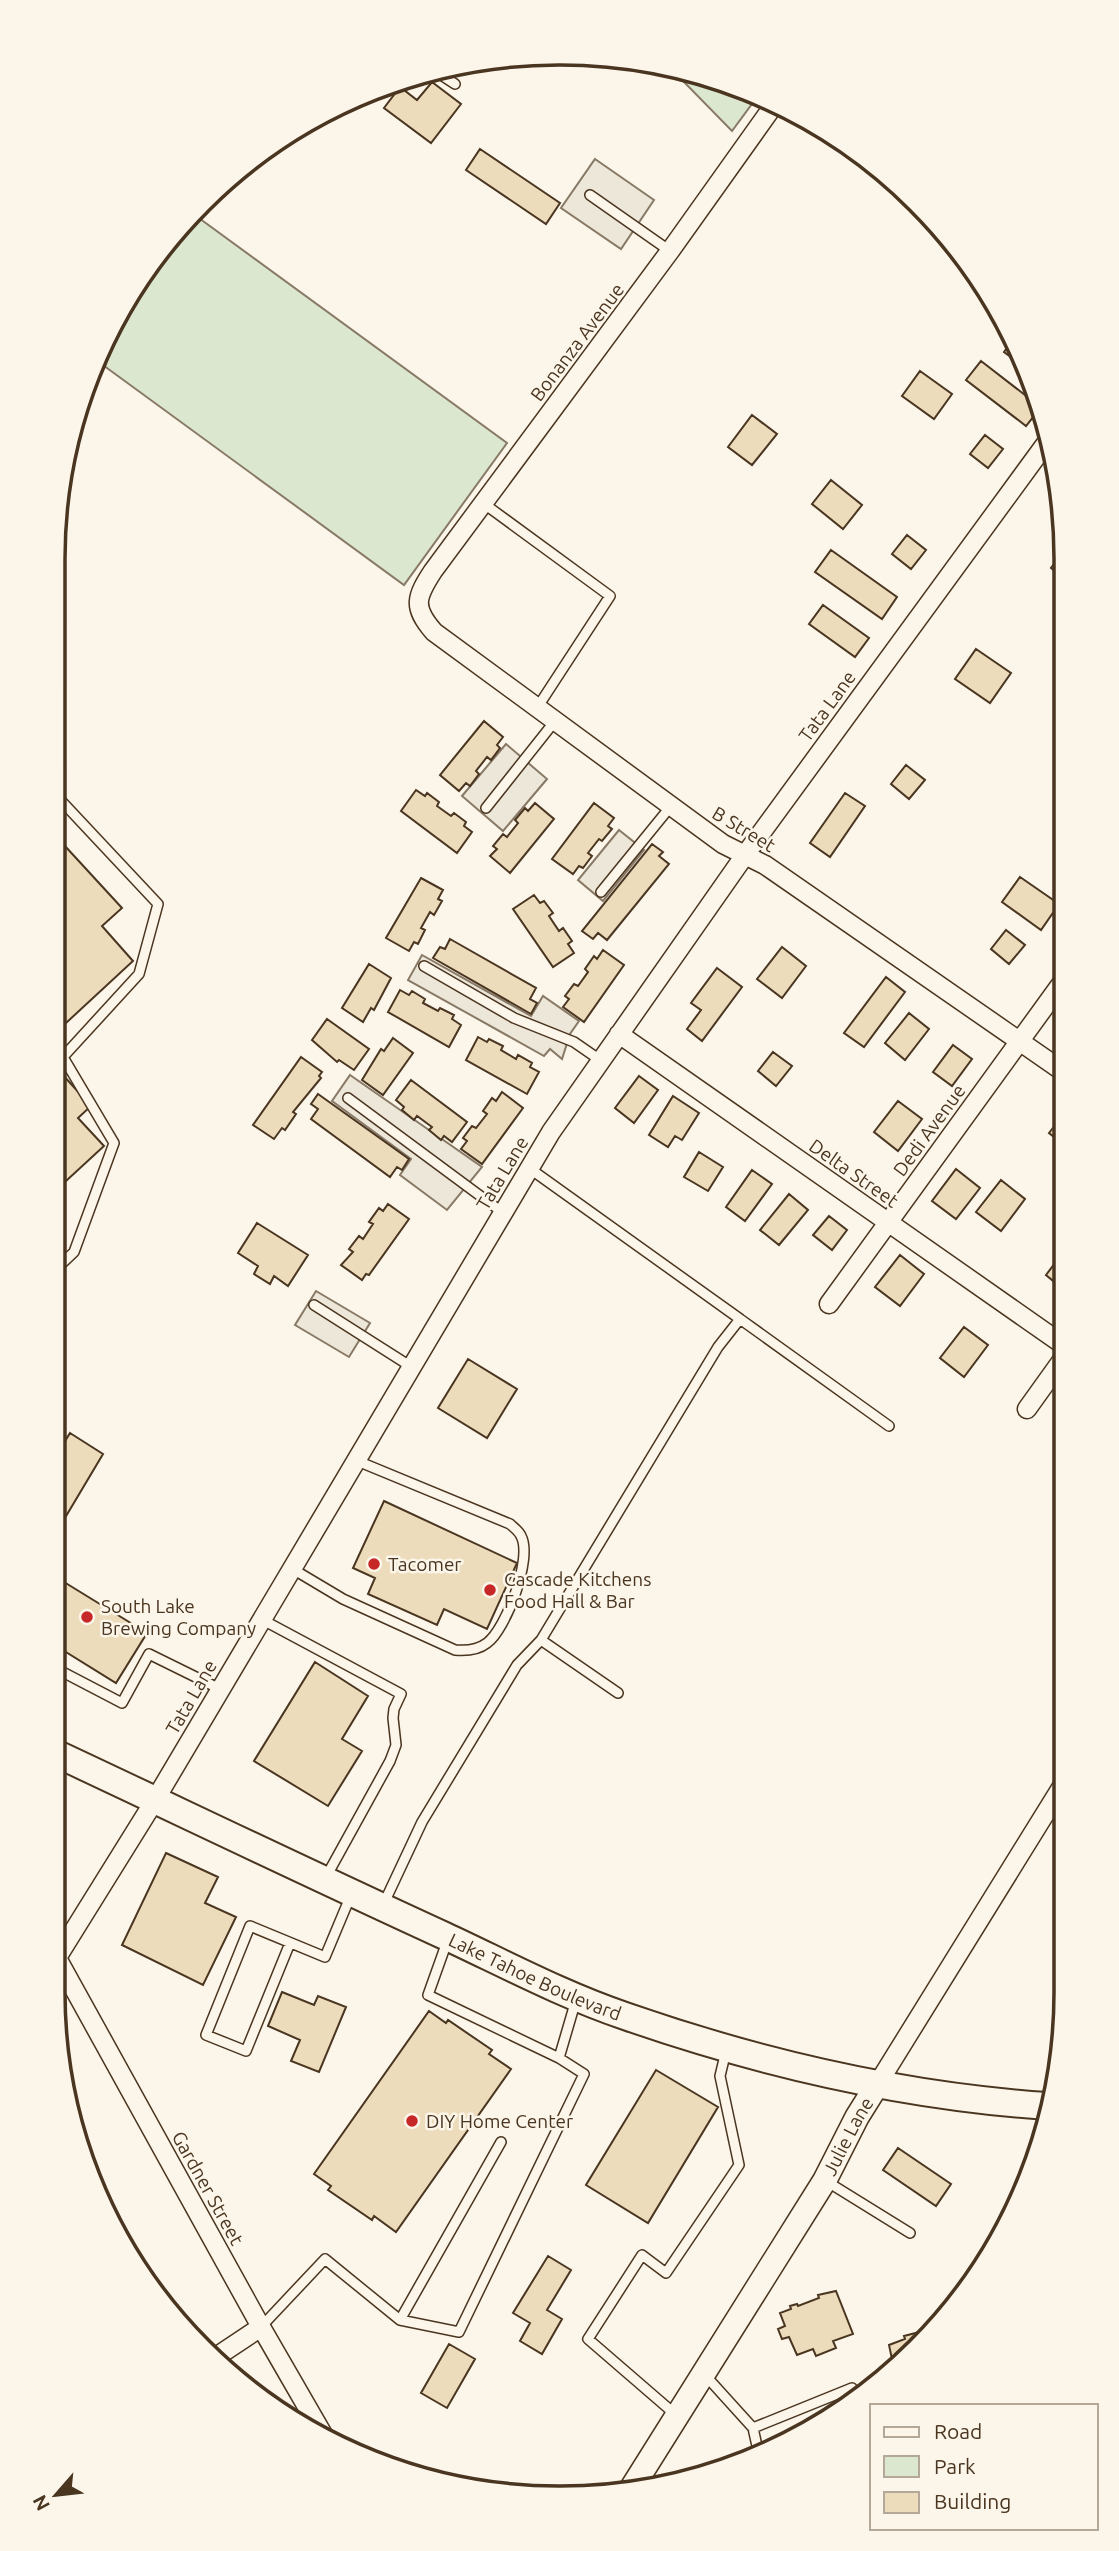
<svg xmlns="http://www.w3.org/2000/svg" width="1119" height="2551" viewBox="0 0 1119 2551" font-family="Ubuntu,sans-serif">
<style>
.green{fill:#dce7d0;stroke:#887966;stroke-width:2}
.parking{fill:#ede7d9;stroke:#887966;stroke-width:2}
.building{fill:#ecdcbc;stroke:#4a3520;stroke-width:2}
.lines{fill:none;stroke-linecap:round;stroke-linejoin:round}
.service-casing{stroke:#4a3520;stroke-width:12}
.minor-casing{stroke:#4a3520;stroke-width:21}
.tertiary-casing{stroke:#4a3520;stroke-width:26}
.secondary-casing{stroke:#4a3520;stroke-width:30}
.service{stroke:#fbf6e9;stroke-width:9}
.minor{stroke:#fbf6e9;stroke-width:18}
.tertiary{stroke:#fbf6e9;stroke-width:23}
.secondary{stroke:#fbf6e9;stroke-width:26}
.poi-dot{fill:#c62828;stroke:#fbf6e9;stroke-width:2.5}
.labels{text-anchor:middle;stroke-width:5;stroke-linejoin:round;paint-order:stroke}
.street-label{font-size:19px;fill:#4a3520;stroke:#fbf6e9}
.poi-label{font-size:19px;fill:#4a3520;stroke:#fbf6e9;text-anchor:start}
.rim{fill:none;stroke:#4a3520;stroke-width:3.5}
</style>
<rect width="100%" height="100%" fill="#fbf6e9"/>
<path class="green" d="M679,69L723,80L757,97L732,131L683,81Z
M192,213L507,443L404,585L96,360L121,306L179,225Z"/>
<path class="parking" d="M595,159L654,200L621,249L561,208Z
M506,744L547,779L503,831L462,796Z
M619,830L644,850L603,901L578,880Z
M422,955L531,1016L543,996L579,1021L570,1034L562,1059L550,1049L544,1056L408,980Z
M350,1075L482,1167L447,1210L400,1175L411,1159L332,1101Z
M316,1291L370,1323L349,1357L295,1325Z"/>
<path class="building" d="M432,82L461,104L431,143L384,108L400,87L417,100Z
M480,149L560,203L546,224L466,170Z
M1015,337L1023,366L1004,352Z
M981,361L1034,402L1037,412L1026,426L966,380Z
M920,371L952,394L934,419L902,396Z
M752,415L777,434L752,465L728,447Z
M985,435L1003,449L988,468L970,454Z
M831,480L862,505L843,529L812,504Z
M907,535L926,550L911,569L892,554Z
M831,550L897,597L882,619L815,572Z
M1062,554V578L1051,568Z
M823,605L869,638L855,657L809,624Z
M976,649L1011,673L990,703L955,679Z
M484,721L503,737L497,745L500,748L491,760L487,757L476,771L479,774L470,786L466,783L459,791L440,775Z
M906,765L925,780L909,799L891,784Z
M416,790L425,796L427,793L439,802L437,806L451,816L454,813L466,822L464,826L472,832L457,853L401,811Z
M845,793L865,806L830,857L810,843Z
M535,803L554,819L510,873L490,856L497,849L493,846L503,834L507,837L518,823L515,820L525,808L528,811Z
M594,803L614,818L608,826L612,829L602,841L599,839L588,853L592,856L583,868L579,866L573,874L552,859Z
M53,833L122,908L102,926L133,961L53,1035Z
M652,844L663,852L659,856L669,864L607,940L598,933L593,939L582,931Z
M1020,877L1059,904L1041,930L1002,902Z
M421,878L443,890L438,899L442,901L434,915L430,912L421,928L425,930L418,944L414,942L409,951L386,938Z
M534,895L540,903L544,901L553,913L549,916L559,931L563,928L572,941L568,944L574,953L553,967L513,909Z
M1006,930L1025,945L1009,964L991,949Z
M450,939L536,988L530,999L537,1003L531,1014L433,958L440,947L445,949Z
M782,947L806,966L782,998L757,979Z
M603,950L624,965L584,1022L563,1007L569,999L565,996L574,984L578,986L588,972L585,969L594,956L597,959Z
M369,964L391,978L374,1010L371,1008L363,1022L342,1008Z
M717,968L742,987L702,1041L687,1029L701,1010L691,1003Z
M886,977L905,992L864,1047L844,1033Z
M400,990L409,995L412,991L425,999L423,1003L438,1011L440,1008L454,1015L452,1019L461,1025L449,1047L388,1012Z
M909,1013L929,1029L905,1060L885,1043Z
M327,1019L369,1049L354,1070L339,1060L337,1062L312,1040Z
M478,1037L487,1042L489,1039L503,1046L501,1050L516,1059L518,1055L532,1063L530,1067L539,1072L527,1094L466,1060Z
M393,1038L413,1053L383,1095L362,1080L381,1049L384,1051Z
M953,1045L972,1059L952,1086L933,1072Z
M773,1052L792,1066L776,1086L758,1071Z
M301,1057L322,1072L319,1076L321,1078L293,1112L296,1114L285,1130L282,1128L274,1139L253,1125Z
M53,1064L91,1106L78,1118L104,1146L53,1193Z
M639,1076L658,1090L634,1123L615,1108Z
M411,1080L467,1122L452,1142L444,1136L441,1140L429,1130L432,1127L417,1116L414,1120L402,1110L404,1107L396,1100Z
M502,1092L523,1108L482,1164L461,1149L467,1141L463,1138L472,1126L476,1128L487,1114L483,1111L492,1098L496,1101Z
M318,1094L409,1159L402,1170L397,1167L390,1177L311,1119L318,1109L311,1104Z
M673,1096L699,1113L682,1140L675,1136L668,1147L649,1135Z
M898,1101L922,1119L898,1151L874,1132Z
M1064,1114V1145L1049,1133Z
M699,1152L723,1167L708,1191L684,1177Z
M956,1169L980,1188L956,1219L932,1201Z
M752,1170L772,1184L745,1221L726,1207Z
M1001,1180L1025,1199L1001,1231L976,1212Z
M1064,1182V1201L1055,1194Z
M789,1194L808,1210L779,1245L760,1230Z
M388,1204L409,1219L369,1275L366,1274L362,1280L341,1265L353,1252L349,1249L359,1236L363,1239L373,1224L369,1222L379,1208L383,1211Z
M829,1216L847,1230L832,1250L813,1235Z
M257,1223L308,1255L288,1286L274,1276L270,1284L254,1274L258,1266L238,1253Z
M1064,1251V1290L1046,1275Z
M900,1255L924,1274L900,1306L875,1287Z
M964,1327L988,1345L964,1377L940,1358Z
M468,1359L517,1389L487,1438L438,1408Z
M70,1433L103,1454L53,1538V1461Z
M384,1501L517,1563L487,1629L444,1609L437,1625L368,1594L375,1578L353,1568Z
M64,1582L147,1633L116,1683L53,1644V1602Z
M315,1662L368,1696L342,1739L362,1751L328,1806L254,1761Z
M166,1853L218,1877L205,1903L236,1917L203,1985L122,1945Z
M282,1992L314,2005L318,1996L346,2007L319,2072L291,2061L300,2040L268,2026Z
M429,2011L446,2023L448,2020L492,2050L489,2054L511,2069L396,2232L374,2216L372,2220L328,2190L331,2186L314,2174Z
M656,2070L718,2107L648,2223L586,2185Z
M898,2148L951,2184L936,2206L883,2170Z
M548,2256L571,2270L547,2310L562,2319L542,2354L520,2341L530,2323L513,2313Z
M836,2291L853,2334L833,2341L836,2348L816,2356L813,2349L797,2355L789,2337L782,2339L778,2329L785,2326L780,2313L791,2309L790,2306L797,2304L798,2306L819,2298L818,2295Z
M931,2329L932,2333L893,2364L889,2345L905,2339L904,2336Z
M449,2344L475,2359L447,2408L421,2393Z"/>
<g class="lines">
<g class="service-casing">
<path id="service" d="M432,69L455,84
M590,195L670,251
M483,503L610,596L537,708
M486,808L555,721
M601,892L671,806
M424,966L514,1018L574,1042L600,1060
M348,1098L502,1212
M529,1168L740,1319L718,1347L541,1640
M53,1272L74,1252L114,1143L63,1057L139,974L158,904L53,792
M314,1305L410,1366
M740,1319L889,1426
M291,1568L343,1599L455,1650C466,1651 478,1650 487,1643C506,1629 533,1558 521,1536C519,1531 513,1527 510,1524L355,1460
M261,1619L401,1694L394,1709L393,1718L396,1745L390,1761L326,1877
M53,1667L122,1703L149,1654L220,1689
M384,1903L422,1822L517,1665L541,1640L618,1693
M448,1939L428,1995L559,2058
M290,1943L246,2051L206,2035L250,1926L325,1957L351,1895
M501,2142L400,2320L459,2332L584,2074L559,2058L576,2000
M826,2181L910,2233
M261,2327L325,2259L400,2320
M705,2375L753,2428L759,2455
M676,2415L588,2339L642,2255L666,2273L739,2165L720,2076L726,2051
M753,2428L852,2388"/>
</g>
<g class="minor-casing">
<path id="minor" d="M774,105L670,251L433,571C416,597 412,607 434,632L723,844L765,865L1064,1072
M619,1034L1065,1346
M829,1304L1064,980
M1027,1409L1065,1356
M57,1958L261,2327L325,2438
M53,1964L155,1800L551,1132L745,855L1047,442
M877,2085L1066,1780
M216,2357L261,2327"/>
</g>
<g class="tertiary-casing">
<g id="tertiary">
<path id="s1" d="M628,2494L825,2180L857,2117L877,2085"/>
</g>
</g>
<g class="secondary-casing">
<g id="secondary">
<path id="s2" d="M53,1752C183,1813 314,1876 445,1936C505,1964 563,1995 625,2016C763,2064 902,2096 1047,2106"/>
</g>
</g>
<use href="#service" class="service"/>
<use href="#minor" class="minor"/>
<use href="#tertiary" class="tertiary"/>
<use href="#secondary" class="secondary"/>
</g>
<g class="poi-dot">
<circle cx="374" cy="1564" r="7"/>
<circle cx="490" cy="1590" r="7"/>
<circle cx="87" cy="1617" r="7"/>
<circle cx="412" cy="2121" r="7"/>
</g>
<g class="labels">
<g class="street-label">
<text transform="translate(577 342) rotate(-53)" y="7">Bonanza Avenue</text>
<text transform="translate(827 706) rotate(-54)" y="7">Tata Lane</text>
<text transform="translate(744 829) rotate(31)" y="7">B Street</text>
<text transform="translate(929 1130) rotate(-54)" y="7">Dedi Avenue</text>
<text transform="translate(502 1173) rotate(-59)" y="7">Tata Lane</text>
<text transform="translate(854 1173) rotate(35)" y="7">Delta Street</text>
<text transform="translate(191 1697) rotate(-60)" y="7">Tata Lane</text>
<text dy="7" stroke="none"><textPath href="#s2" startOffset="532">Lake Tahoe Boulevard</textPath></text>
<text dy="7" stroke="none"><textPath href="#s1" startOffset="420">Julie Lane</textPath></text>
<text transform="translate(208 2188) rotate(61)" y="7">Gardner Street</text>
</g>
<g class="poi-label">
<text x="388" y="1571">Tacomer</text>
<text x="504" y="1586">Cascade Kitchens<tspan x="504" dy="22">Food Hall &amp; Bar</tspan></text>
<text x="101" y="1613">South Lake<tspan x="101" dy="22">Brewing Company</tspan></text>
<text x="426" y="2128">DIY Home Center</text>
</g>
</g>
<path d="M0 0H1119V2551H0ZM559 65H560A494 494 0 0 1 1054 559V1992A494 494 0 0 1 560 2486H559A494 494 0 0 1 65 1992V559A494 494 0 0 1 559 65Z" fill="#fbf6e9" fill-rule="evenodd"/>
<path class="rim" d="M559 65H560A494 494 0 0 1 1054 559V1992A494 494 0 0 1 560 2486H559A494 494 0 0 1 65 1992V559A494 494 0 0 1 559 65Z"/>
<rect x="870" y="2404" width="228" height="126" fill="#fbf6e9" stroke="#b4a999" stroke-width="2"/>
<rect x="884" y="2427" width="35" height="10" fill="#fbf6e9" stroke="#b4a999" stroke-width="2"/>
<text x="934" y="2439" font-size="21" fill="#4a3520">Road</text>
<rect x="884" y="2456" width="35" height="21" fill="#dce7d0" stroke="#b4a999" stroke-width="2"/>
<text x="934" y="2474" font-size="21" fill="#4a3520">Park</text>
<rect x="884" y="2492" width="35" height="21" fill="#ecdcbc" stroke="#b4a999" stroke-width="2"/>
<text x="934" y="2509" font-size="21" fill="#4a3520">Building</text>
<g transform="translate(56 2495) rotate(242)" stroke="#fbf6e9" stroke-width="5" paint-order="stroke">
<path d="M0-5L12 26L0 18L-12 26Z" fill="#4a3520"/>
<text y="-10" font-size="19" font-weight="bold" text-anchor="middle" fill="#4a3520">N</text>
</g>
</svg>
